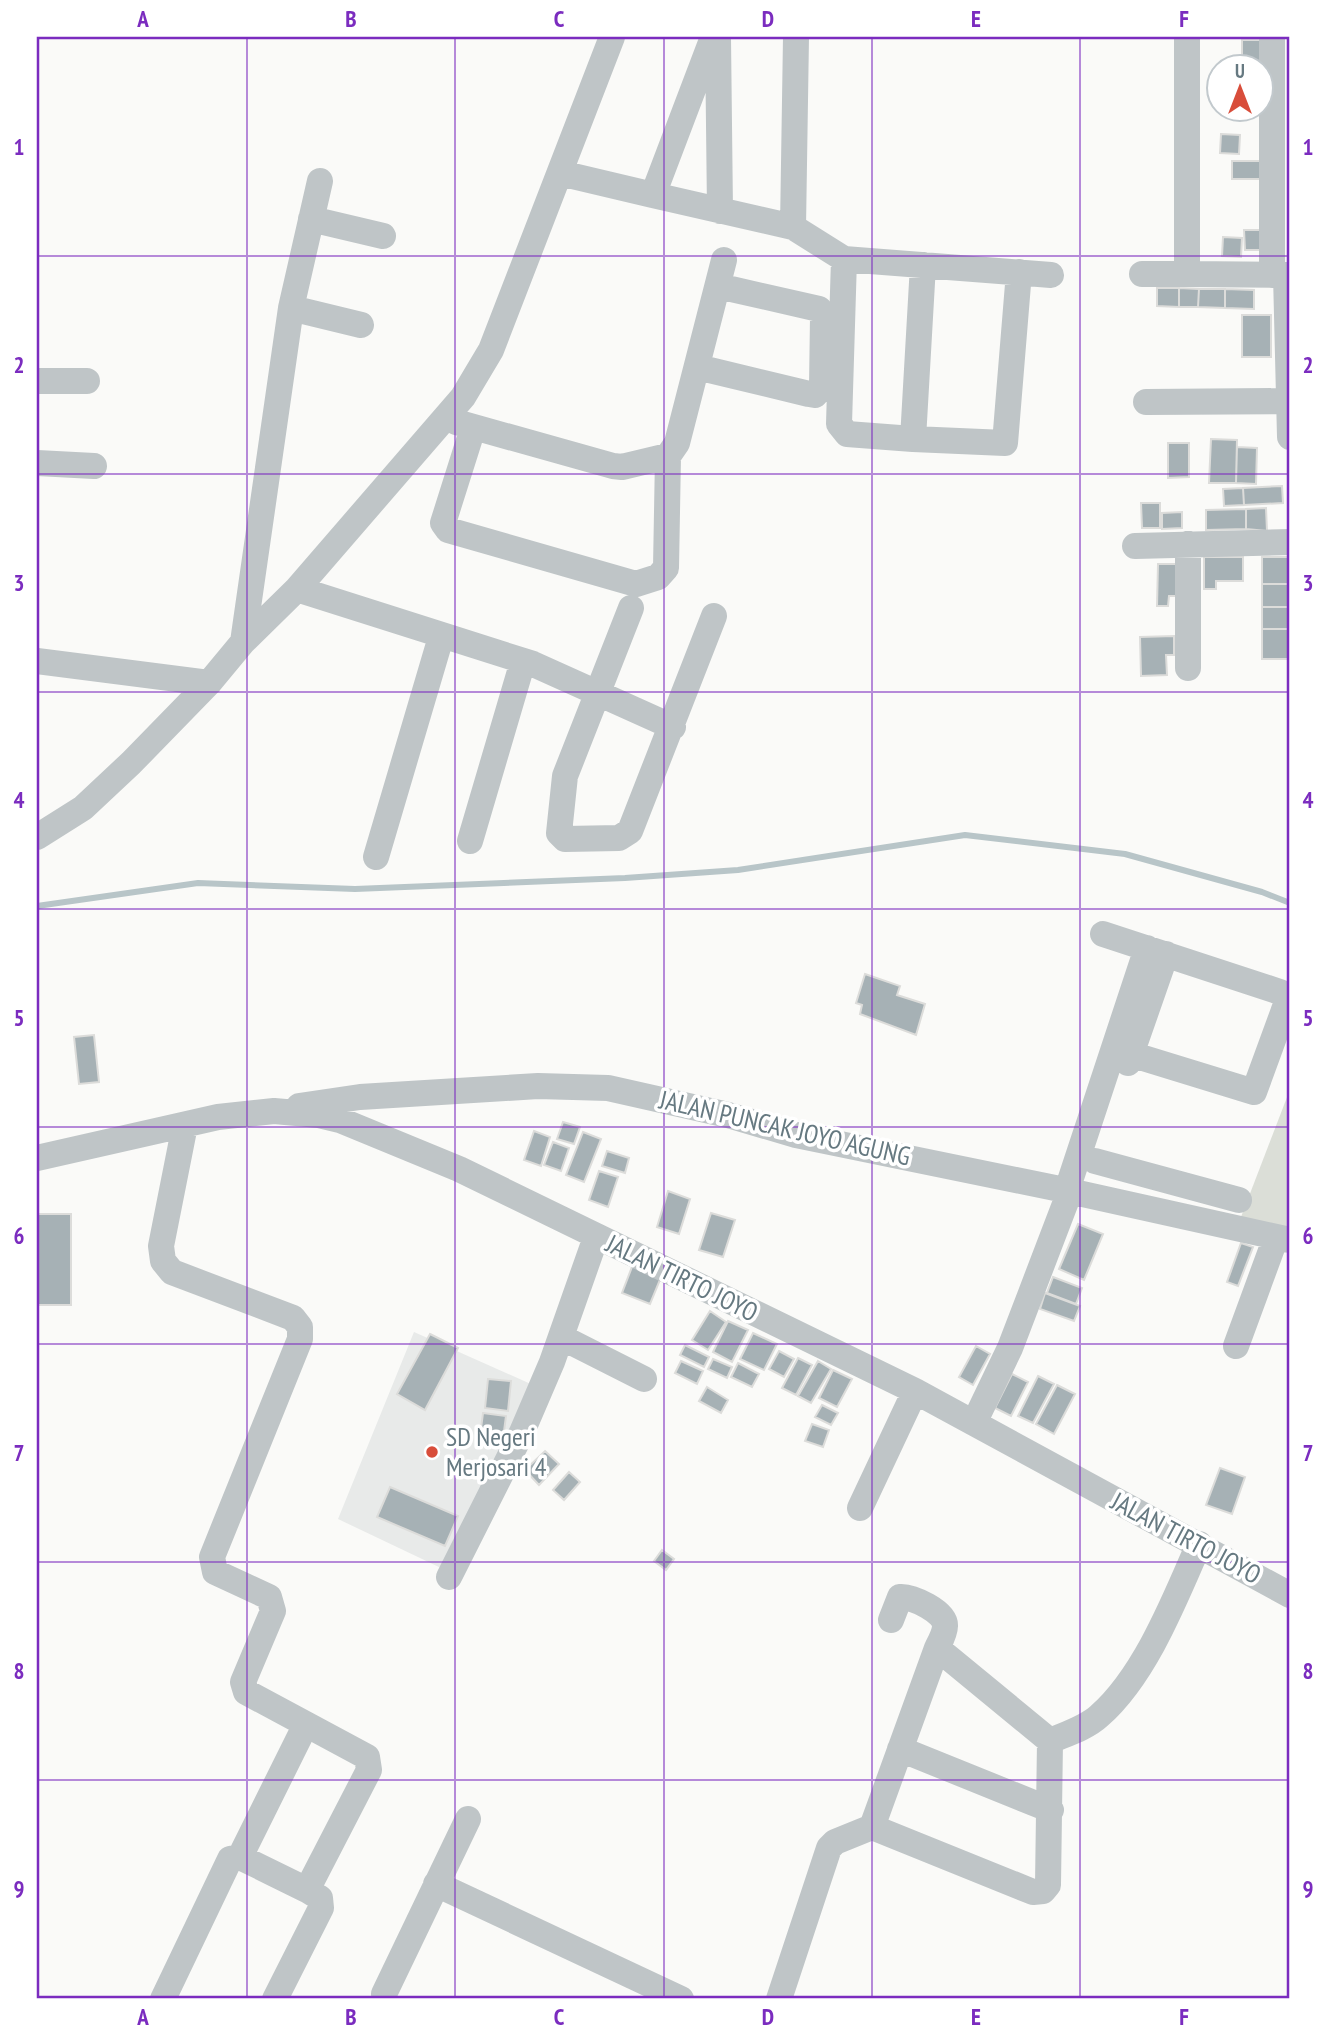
<svg xmlns="http://www.w3.org/2000/svg" width="1327" height="2036" viewBox="0 0 1327 2036" font-family="'PT Sans Narrow',sans-serif">
<style>
.built{fill:#e8eae9}
.green{fill:#dbded7}
.lines{fill:none;stroke-linecap:round;stroke-linejoin:round}
.stream{stroke:#b8c5c8;stroke-width:6}
.building{fill:#a6b1b5;stroke:#dcdcda;stroke-width:2}
.minor{stroke:#bfc5c7;stroke-width:26}
.grid{fill:none;stroke:#7b2cbf;stroke-width:2;stroke-opacity:0.55}
.poi-dot{fill:#d84d3a;stroke:#fff;stroke-width:2.5}
.labels{text-anchor:middle;stroke-width:7;stroke-linejoin:round;paint-order:stroke}
.street-label{font-size:26px;fill:#667981;stroke:#fff}
.poi-label{font-size:26px;fill:#667981;stroke:#fff;text-anchor:start}
.neatline{fill:none;stroke:#7b2cbf;stroke-width:2.5}
.grid-label{font-size:23px;text-anchor:middle;font-weight:bold;fill:#7b2cbf}
</style>
<rect width="100%" height="100%" fill="#fafaf8"/>
<path class="built" d="M414,1332L533,1385L441,1568L338,1519Z"/>
<path class="green" d="M1289,1092L1290,1093V1229L1241,1217Z"/>
<g class="lines">
<path class="stream" d="M37,906L198,883L355,889L625,878L738,870L965,835L1125,854L1262,892L1290,903"/>
</g>
<path class="building" d="M1242,40H1267V61H1242Z
M1221,134L1240,135L1239,154L1220,153Z
M1232,161H1264V179H1232Z
M1244,230H1267L1268,250H1245Z
M1223,237L1242,238L1241,257L1222,256Z
M1157,288H1179V307L1157,306Z
M1179,288L1199,289L1198,307H1179Z
M1199,289H1225V308L1198,307Z
M1225,289L1254,290V309L1225,308Z
M1242,315H1271V357H1242Z
M1211,439L1237,440L1236,483H1209Z
M1168,443H1189V477L1168,478Z
M1237,447L1257,448L1256,484L1236,483Z
M1282,486L1283,503L1244,505L1243,488Z
M1243,488L1244,505L1224,506L1223,489Z
M1141,503H1160V528H1142Z
M1266,508L1267,531L1246,529V509Z
M1246,509V529L1206,530V510Z
M1182,512V528L1162,529V513Z
M1204,557H1243V581H1216V589H1204Z
M1262,557H1288V584H1262Z
M1158,564H1177L1176,596H1169L1168,606H1157Z
M1262,584H1288V607H1262Z
M1262,607H1288V629H1262Z
M1262,629H1288V659H1262Z
M1174,636V655H1166L1167,675L1141,676L1140,637Z
M865,974L900,986L897,995L925,1004L916,1035L860,1014L862,1005L856,1003Z
M94,1035L99,1082L79,1084L74,1037Z
M563,1122L580,1127L574,1144L557,1139Z
M534,1131L550,1137L541,1166L524,1160Z
M583,1132L601,1139L584,1182L566,1175Z
M553,1142L569,1148L561,1171L544,1165Z
M607,1151L629,1158L625,1173L602,1166Z
M599,1171L618,1177L608,1207L589,1200Z
M668,1191L690,1199L679,1234L657,1227Z
M711,1213L735,1220L723,1257L699,1250Z
M37,1214H71V1305H37Z
M1078,1224L1103,1234L1084,1280L1059,1269Z
M1241,1243L1253,1247L1238,1286L1227,1282Z
M635,1259L664,1270L650,1304L622,1293Z
M1053,1277L1082,1288L1076,1304L1047,1293Z
M1045,1293L1080,1306L1074,1321L1040,1309Z
M710,1311L726,1322L708,1350L692,1340Z
M728,1321L748,1330L732,1362L713,1352Z
M753,1333L777,1344L764,1370L740,1359Z
M430,1334L458,1348L425,1410L397,1394Z
M685,1345L709,1357L704,1367L680,1355Z
M976,1346L990,1354L973,1385L959,1377Z
M779,1351L794,1359L784,1377L769,1369Z
M798,1358L812,1365L796,1395L782,1388Z
M713,1359L732,1367L727,1378L708,1369Z
M681,1361L703,1371L697,1384L675,1373Z
M818,1361L831,1369L811,1403L798,1396Z
M738,1363L759,1374L752,1387L731,1377Z
M833,1370L852,1379L837,1407L819,1398Z
M1012,1374L1028,1382L1011,1416L995,1408Z
M1038,1376L1054,1384L1033,1423L1018,1416Z
M488,1379L511,1381L508,1411L485,1408Z
M1057,1385L1075,1394L1054,1434L1036,1424Z
M707,1387L728,1400L721,1413L699,1401Z
M822,1405L838,1413L831,1425L815,1417Z
M483,1413L506,1416L503,1439L480,1436Z
M812,1424L829,1430L823,1447L805,1441Z
M545,1451L559,1464L539,1485L525,1470Z
M1220,1468L1245,1477L1232,1514L1206,1505Z
M569,1472L580,1482L564,1500L553,1490Z
M390,1487L458,1516L445,1546L377,1517Z
M662,1550L674,1559L666,1570L654,1561Z"/>
<g class="lines">
<path class="minor" d="M1187,37V274L1290,275
M1272,37V275
M718,38L720,211
M560,173L653,195L713,37
M653,195L793,227L844,259L839,424L847,434L913,439L923,265
M311,219L383,236
M793,227L796,37
M844,259L1051,275
M1142,274H1187
M1286,275L1290,437
M291,308L361,325
M697,367L809,394L815,395L822,387L823,317L819,309L718,286
M37,381H87
M1146,402L1290,401
M456,422L613,466L622,467L668,456
M473,428L443,523L448,530L636,584L658,577L666,568L668,456L677,443L724,260
M913,439L1005,443L1019,272
M37,463L94,466
M1135,546L1290,542
M297,589L533,664L673,727
M631,608L565,776L559,833L565,839L619,838L630,831L714,616
M243,642L291,308L320,181
M37,661L209,683
M1188,668V544
M37,837L83,808L131,763L209,683L243,642L297,589L463,397L491,350L612,37
M470,841L523,661
M376,857L441,637
M1103,934L1280,992L1288,999L1254,1092L1114,1049
M1128,1063L1166,954
M299,1106L360,1097L538,1086L608,1088L728,1115L796,1135L1060,1189L1290,1240
M185,1125L161,1246L163,1261L172,1272L293,1318L300,1327V1339L212,1557L215,1572L269,1597L273,1611L243,1682L246,1692L367,1757L369,1770L307,1890L320,1898L321,1908L275,1999
M37,1158L218,1117L274,1111L319,1115L340,1120L459,1169L915,1391L1290,1595
M1095,1161L1239,1200
M1067,1190L1147,948
M561,1337L644,1379
M1236,1346L1276,1237
M974,1423L1010,1348L1070,1191
M860,1508L915,1391
M449,1577L522,1432L552,1362L596,1237
M891,1620L900,1597C912,1596 946,1612 945,1626C945,1633 940,1642 937,1648
M1050,1741L937,1648L872,1827L1033,1892L1043,1891L1048,1885L1050,1741C1066,1734 1086,1728 1099,1716C1145,1676 1175,1599 1199,1544
M900,1749L1051,1810
M240,1857L307,1890
M436,1884L681,1999
M384,1994L468,1819
M163,1999L230,1859L240,1857L305,1726
M779,1999L829,1848L835,1842L872,1827"/>
</g>
<path class="grid" d="M247,37V1999M455,37V1999M664,37V1999M872,37V1999M1080,37V1999M37,256H1290M37,474H1290M37,692H1290M37,909H1290M37,1127H1290M37,1344H1290M37,1562H1290M37,1780H1290"/>
<circle class="poi-dot" cx="432" cy="1452" r="7"/>
<g class="labels">
<g class="street-label">
<text transform="translate(785 1128) rotate(13)" y="9">JALAN PUNCAK JOYO AGUNG</text>
<text transform="translate(682 1278) rotate(26)" y="9">JALAN TIRTO JOYO</text>
<text transform="translate(1186 1538) rotate(28)" y="9">JALAN TIRTO JOYO</text>
</g>
<g class="poi-label">
<text x="446" y="1446">SD Negeri<tspan x="446" dy="30">Merjosari 4</tspan></text>
</g>
</g>
<rect width="1327" height="2036" fill="none" stroke="#ffffff" stroke-width="77"/>
<g transform="translate(1240 88)"><circle r="33" fill="#ffffff" stroke="#c2c9cd" stroke-width="2"/>
<path d="M0-5L12 26L0 18L-12 26Z" fill="#d84d3a"/>
<text y="-10" font-size="19" font-weight="bold" text-anchor="middle" fill="#667981">U</text>
</g>
<rect x="38" y="38" width="1250" height="1959" class="neatline"/>
<g class="grid-label">
<text x="143" y="27">A</text>
<text x="351" y="27">B</text>
<text x="559" y="27">C</text>
<text x="768" y="27">D</text>
<text x="976" y="27">E</text>
<text x="1184" y="27">F</text>
<text x="19" y="155">1</text>
<text x="1308" y="155">1</text>
<text x="19" y="373">2</text>
<text x="1308" y="373">2</text>
<text x="19" y="591">3</text>
<text x="1308" y="591">3</text>
<text x="19" y="808">4</text>
<text x="1308" y="808">4</text>
<text x="19" y="1026">5</text>
<text x="1308" y="1026">5</text>
<text x="19" y="1244">6</text>
<text x="1308" y="1244">6</text>
<text x="19" y="1461">7</text>
<text x="1308" y="1461">7</text>
<text x="19" y="1679">8</text>
<text x="1308" y="1679">8</text>
<text x="19" y="1897">9</text>
<text x="1308" y="1897">9</text>
<text x="143" y="2025">A</text>
<text x="351" y="2025">B</text>
<text x="559" y="2025">C</text>
<text x="768" y="2025">D</text>
<text x="976" y="2025">E</text>
<text x="1184" y="2025">F</text>
</g>
</svg>
